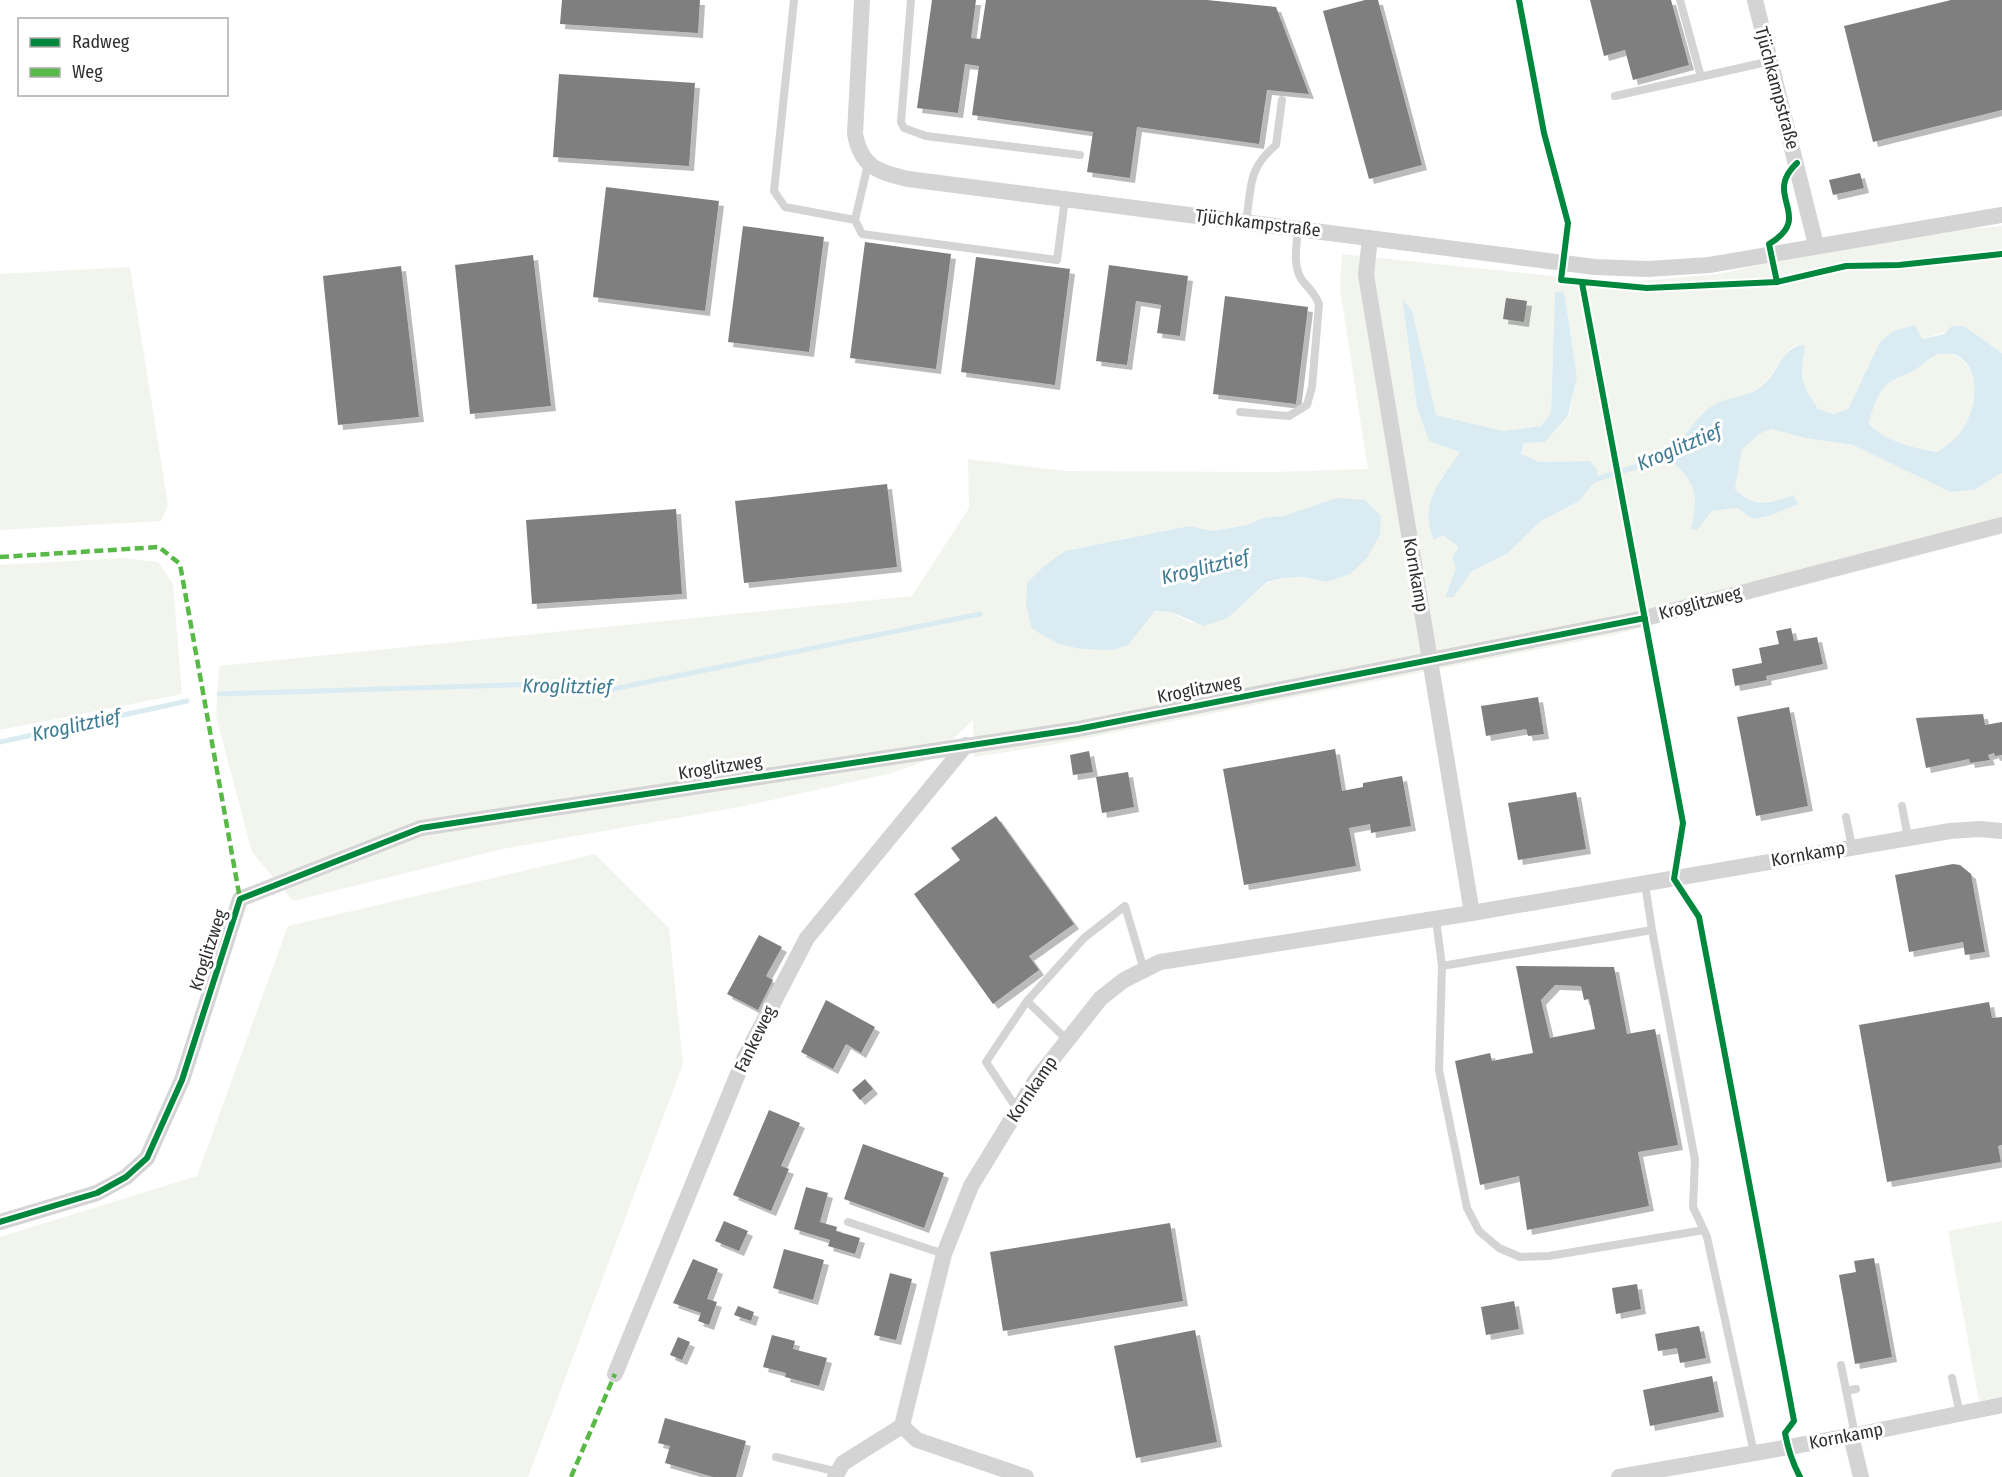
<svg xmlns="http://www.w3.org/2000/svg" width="2002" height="1477" viewBox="0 0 2002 1477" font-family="'Fira Sans Condensed',sans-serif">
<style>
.green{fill:#f2f5ed;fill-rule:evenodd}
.water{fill:#daebf2;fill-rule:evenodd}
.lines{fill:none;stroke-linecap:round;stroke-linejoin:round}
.stream{stroke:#daebf2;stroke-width:5}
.building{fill:#7f7f7f;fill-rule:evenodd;filter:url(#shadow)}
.lane{stroke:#d4d4d4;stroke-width:8}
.street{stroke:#d4d4d4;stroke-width:16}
.quiet{stroke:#58b947;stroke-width:4.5;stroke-dasharray:9 4.5;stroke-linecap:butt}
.cycleway-casing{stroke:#fff;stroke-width:10}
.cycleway{stroke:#00873e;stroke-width:6}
.labels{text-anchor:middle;stroke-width:6;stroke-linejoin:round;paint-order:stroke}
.street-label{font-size:18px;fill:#303030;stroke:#fff}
.water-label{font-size:20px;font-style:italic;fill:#3d7b92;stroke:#fff}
</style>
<defs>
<filter id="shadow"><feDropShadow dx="5" dy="5" stdDeviation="0" flood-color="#0004"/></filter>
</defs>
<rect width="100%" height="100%" fill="#fff"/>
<path class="green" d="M2002,226V353L1964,326L1922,339L1880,342L1848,409L1833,414L1818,409C1810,396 1802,385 1802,369C1802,360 1806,355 1804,346L1796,345L1789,350L1764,385L1750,393L1716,404L1674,447L1649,463L1675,464C1700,488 1697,496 1691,529L1712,511L1737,508L1753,519L1793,495C1768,504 1756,507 1735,489L1742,450L1759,434L1771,429L1805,438L1853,445L1950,492L1974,490L2002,473V534L1617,634L1051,745L974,757L973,720L933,758L892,773L739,807L502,849L293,901L252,852L216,716L219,666L912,596L969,508L968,459L1065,471L1273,472L1368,469L1340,289L1342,254L1618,283L1718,274L1788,259L1967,229ZM1564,291L1577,377L1569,416L1545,442L1524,443L1521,455L1539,462L1590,461L1579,501L1541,521L1508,553L1472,571L1445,596L1456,568L1460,547L1443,535L1435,540L1440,480L1460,452L1429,440L1417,407L1402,301L1412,310L1436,415L1503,431L1541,426L1551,413L1555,293ZM1336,498L1381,516C1379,556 1359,563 1327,582L1302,577L1283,578L1267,583L1228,618L1191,623L1171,612L1154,611L1081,649L1058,644L1032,629L1065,551L1189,526L1213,531L1247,525L1263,518L1283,516Z
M130,267L168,505L161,521L0,530V274Z
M1937,354C1943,354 1951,353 1956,356C1984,370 1976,414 1959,434C1954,441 1944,447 1938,452C1912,448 1888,442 1869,424C1872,411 1878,391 1890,382C1897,377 1907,375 1915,370C1923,365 1928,359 1937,354Z
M123,558L158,562L173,584L182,694L0,730V565Z
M595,854L669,928L683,1064L528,1477H0V1237L197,1176L288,926Z
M2002,1221V1397L1979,1401L1948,1231Z"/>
<path class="water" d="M1564,291L1577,377L1568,416L1545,442L1524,443L1521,454L1539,462L1590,461L1597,470L1598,478L1579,501L1541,521L1508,553L1472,571L1453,597H1445L1456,568L1452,558L1459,547L1443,535L1434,540C1418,504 1440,481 1460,452L1429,441L1417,407L1402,299L1412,310L1436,415L1503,431L1541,426L1551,413L1555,292Z
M1915,325L1922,339L1944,334L1952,326H1964L2002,353V473L1974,490L1950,492L1853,445L1805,438L1771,429L1759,434L1742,450L1735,489C1755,508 1768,504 1793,495L1798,504L1769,516L1753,519L1737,508L1712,511L1697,530L1691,529C1697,498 1699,487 1675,464H1648C1657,458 1668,453 1675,446C1689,432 1696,417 1712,406C1728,396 1749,398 1763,385C1778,373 1783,345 1804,345C1806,354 1802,360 1802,369C1801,384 1810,396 1818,409L1833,414L1848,409L1880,342L1894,331ZM1937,354C1943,354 1951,353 1956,355C1984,369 1976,414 1959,434C1954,441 1944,447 1938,452C1912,448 1888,442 1869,424C1872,411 1878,390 1890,382C1897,377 1907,375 1915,370C1923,365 1928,359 1937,354Z
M1336,498L1365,500L1381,516L1380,535L1367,558L1350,574L1327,582L1302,577L1283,578L1267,582L1228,618L1204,626L1171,612L1155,611L1128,645L1113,650L1081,649L1058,644L1032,629L1026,605L1027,583L1044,566L1065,551L1189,526L1213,531L1247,525L1263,518L1283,516Z"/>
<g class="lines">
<path class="stream" d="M1594,480L1654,461
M219,694L538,684L613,689L980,614
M0,742L187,701"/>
</g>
<path class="building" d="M562,0H700L698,33L560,24Z
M932,0H976L971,38L980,39L986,0H1207L1276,7L1309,94L1267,90L1259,144L1137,127L1130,178L1087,172L1093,132L972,115L979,66L965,64L958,113L917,108Z
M1365,0H1378L1422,165L1369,179L1323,11Z
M1590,0H1671L1689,65L1633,80L1625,50L1604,56Z
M1951,0H2002V110L1873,142L1844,26Z
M559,74L695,83L689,166L553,157Z
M1860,173L1864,188L1833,195L1829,180Z
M606,187L719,201L705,311L593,297Z
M743,226L824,237L809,352L728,342Z
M865,242L951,254L936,369L850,358Z
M533,255L551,406L470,414L455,265Z
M976,257L1070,269L1055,385L961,372Z
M1109,265L1188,276L1180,336L1157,333L1161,305L1136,301L1127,365L1096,361Z
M401,266L419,417L338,425L323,276Z
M1225,296L1308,307L1296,404L1213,394Z
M1506,298L1527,301L1524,322L1503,319Z
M887,484L897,567L744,583L735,501Z
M676,509L682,594L532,604L526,520Z
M1791,628L1794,641L1817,637L1823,664L1766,676L1767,680L1735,686L1732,669L1762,663L1759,648L1779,644L1776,631Z
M1538,697L1544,734L1528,736L1526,729L1486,736L1481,706Z
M1789,707L1808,806L1756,816L1737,717Z
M1983,714L1985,725L2002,722V755L1995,756L1994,753L1988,755L1990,760L1970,763L1969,759L1926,768L1916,718Z
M1335,749L1342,791L1363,787V783L1402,776L1411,826L1371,833L1370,824L1349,828L1356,866L1244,885L1223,769Z
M1089,751L1093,772L1073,775L1070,755Z
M1128,772L1134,807L1102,813L1096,777Z
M1576,792L1586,849L1518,860L1508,803Z
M996,816L1074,924L1029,956L1039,970L993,1004L914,894L960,860L951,848Z
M1953,864L1960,865L1971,874L1985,952L1965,955L1963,942L1909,952L1895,875Z
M759,935L782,947L766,976L773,980L758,1010L727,994Z
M1516,966L1614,967L1627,1034L1655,1029L1678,1145L1638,1152L1649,1206L1527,1230L1519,1176L1480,1185L1455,1061L1490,1053L1492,1061L1533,1053ZM1555,985L1581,986L1584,1000L1589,999L1595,1029L1550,1038L1541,1000Z
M826,1000L875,1027L861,1053L846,1044L833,1069L801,1052Z
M1989,1002L1992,1018L2002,1017V1145L1998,1146L2001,1162L1887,1182L1859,1025Z
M865,1079L873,1089L860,1100L852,1090Z
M769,1110L800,1123L781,1166L789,1169L771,1211L733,1195Z
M863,1144L944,1173L924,1228L844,1199Z
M806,1187L828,1193L820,1222L837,1227L836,1231L860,1238L855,1254L828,1246L830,1240L794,1229Z
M724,1221L748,1231L739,1251L715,1241Z
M1170,1223L1183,1301L1003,1331L990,1252Z
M784,1249L824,1260L813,1300L773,1288Z
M1874,1258L1892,1357L1855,1364L1839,1275L1856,1272L1854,1261Z
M693,1259L718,1269L707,1299L717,1302L709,1325L698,1321L701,1313L673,1303Z
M890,1273L912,1279L896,1340L874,1335Z
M1637,1284L1641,1309L1616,1314L1612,1288Z
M1514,1301L1519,1329L1486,1335L1481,1307Z
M738,1306L754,1312L751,1321L734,1315Z
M1699,1326L1706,1358L1680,1363L1677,1348L1658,1351L1655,1334Z
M1195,1330L1217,1442L1136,1458L1114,1346Z
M772,1335L795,1341L793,1349L827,1358L819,1386L785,1377L786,1373L763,1367Z
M678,1337L690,1342L682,1360L670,1355Z
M1712,1376L1719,1412L1650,1426L1643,1390Z
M665,1418L746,1441L736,1477H713L665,1463L670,1446L658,1443Z"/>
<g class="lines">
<path class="lane" d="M794,0L774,191L785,207L855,220
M911,0L901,122L904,128L926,136L1080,155
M1680,0L1701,77
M1615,96L1771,61
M868,164L855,220L862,234L1057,260L1065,199
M1246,221C1252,187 1247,169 1276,145L1282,100
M1240,412L1289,416L1307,405L1312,387L1319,304C1315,293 1309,289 1302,280C1292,266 1297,244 1298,228
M1902,806L1908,838
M1846,817L1852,847
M1436,919L1442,966L1439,1070L1467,1208L1479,1231L1499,1248L1520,1257L1549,1256L1704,1230
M1652,930L1695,1160L1693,1207L1707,1237L1754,1453
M1442,966L1652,930L1645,884
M1066,1039L1027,1001L1084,938L1125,906L1144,970
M1017,1109L986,1062L1027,1001
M848,1222L944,1254
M1841,1365L1855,1435
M1952,1378L1960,1414
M1846,1391L1856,1389
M776,1457L838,1472"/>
<path class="street" d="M862,0L855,134C861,167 878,172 908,179L1595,267L1648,269L1709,265L2002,215
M1755,0L1816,245
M1370,238L1366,275L1472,913
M0,1222L97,1193L126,1177L147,1158L182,1080L240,899L421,828L1078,729L1645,618L2002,525
M615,1374L744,1059L807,938L966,745
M1851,1436L1861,1477
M835,1477L843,1463L902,1426
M1026,1477L917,1440L902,1426L944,1254L971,1186L1035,1081L1101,998L1124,980L1160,962L1472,913L1950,831L1980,829L2002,831
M1619,1477L1851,1436L2002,1405"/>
<path class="quiet" d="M0,557L159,547L180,564L240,899
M571,1477L615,1374"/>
<g class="cycleway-casing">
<path id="cycleway" d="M1519,0L1544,133L1568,223L1561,280L1647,288L1777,282L1846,266L1899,265L2002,254
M1777,282L1769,244C1816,216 1761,196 1797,163
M1582,283L1683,823L1674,879L1699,917L1794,1421L1785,1433C1788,1450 1792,1462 1800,1477
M0,1222L97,1193L126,1177L147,1158L182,1080L240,899L421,828L1078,729L1645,618"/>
</g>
<use href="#cycleway" class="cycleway"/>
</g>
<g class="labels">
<g class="street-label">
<text transform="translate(1777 88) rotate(75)" y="6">Tjüchkampstraße</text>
<text transform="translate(1258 223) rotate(7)" y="6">Tjüchkampstraße</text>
<text transform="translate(1416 575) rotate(80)" y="6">Kornkamp</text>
<text transform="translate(1700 603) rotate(-15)" y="6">Kroglitzweg</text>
<text transform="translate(1199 689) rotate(-11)" y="6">Kroglitzweg</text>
<text transform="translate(720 767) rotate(-9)" y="6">Kroglitzweg</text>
<text transform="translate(1808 854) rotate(-10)" y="6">Kornkamp</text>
<text transform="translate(208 950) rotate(-72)" y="6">Kroglitzweg</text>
<text transform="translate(755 1039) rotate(-64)" y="6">Fankeweg</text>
<text transform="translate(1032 1089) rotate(-56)" y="6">Kornkamp</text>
<text transform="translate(1846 1436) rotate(-11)" y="6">Kornkamp</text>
</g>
<g class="water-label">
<text transform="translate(1679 447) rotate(-23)" y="7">Kroglitztief</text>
<text transform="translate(1205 567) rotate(-14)" y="7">Kroglitztief</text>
<text transform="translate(567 686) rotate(1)" y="7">Kroglitztief</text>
<text transform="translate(76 725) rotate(-12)" y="7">Kroglitztief</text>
</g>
</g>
<rect x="18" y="18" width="210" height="78" fill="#ffffff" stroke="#acacac" stroke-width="1.5"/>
<rect x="30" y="38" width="30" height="9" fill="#00873e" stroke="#acacac" stroke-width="1.5"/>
<text x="72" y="48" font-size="18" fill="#303030">Radweg</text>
<rect x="30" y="68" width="30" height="9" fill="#58b947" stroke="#acacac" stroke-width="1.5"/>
<text x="72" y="78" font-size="18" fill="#303030">Weg</text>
</svg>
